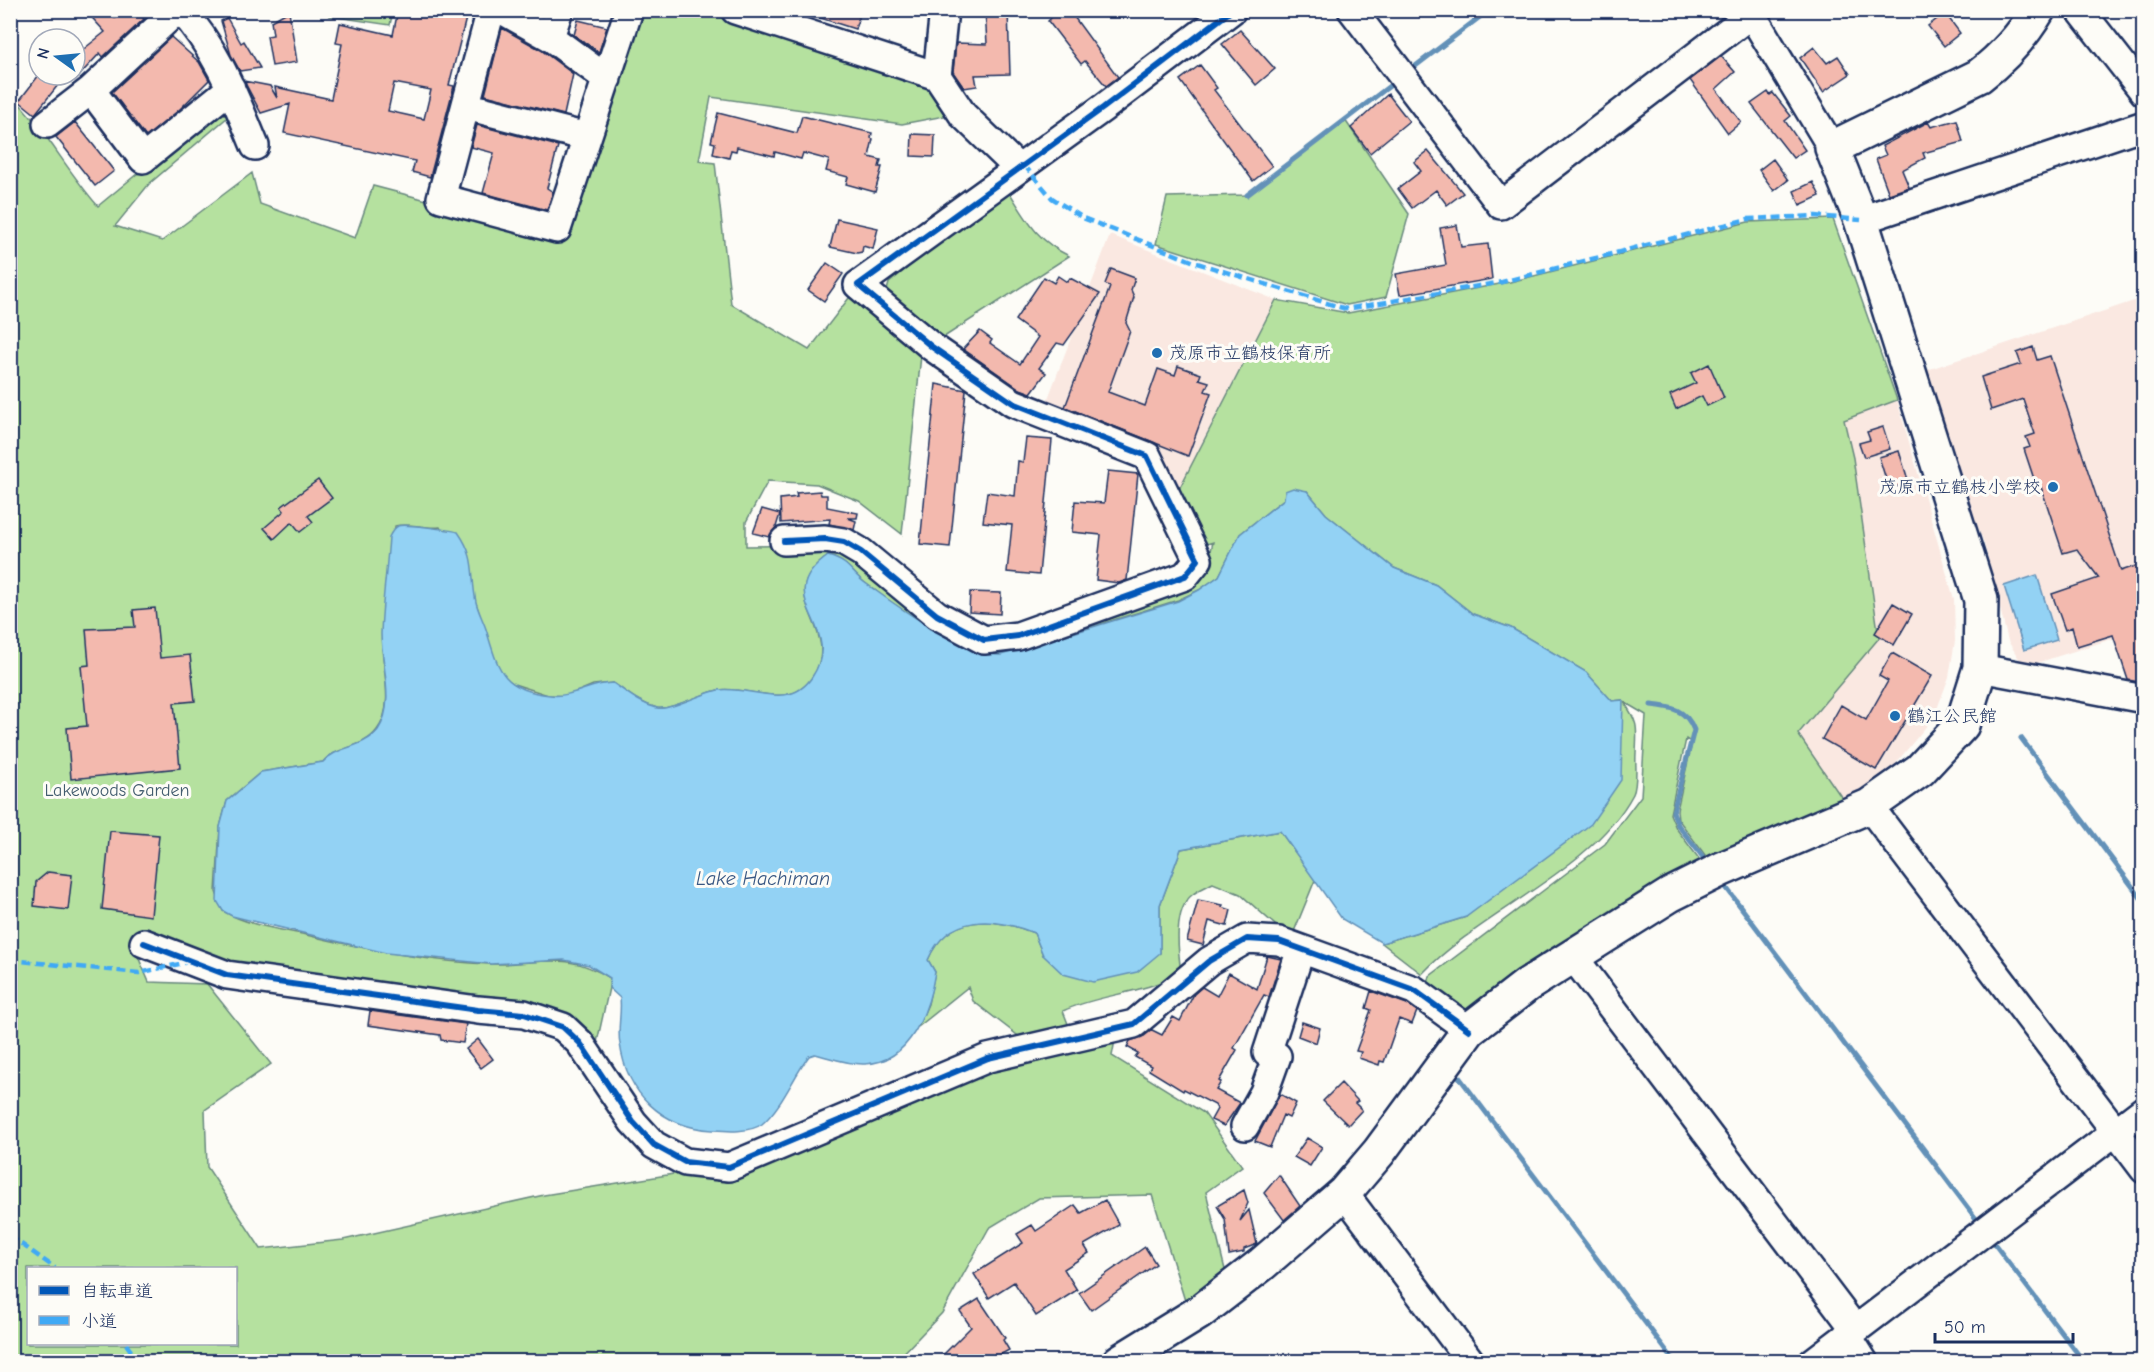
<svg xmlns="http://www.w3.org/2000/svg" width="2154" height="1372" viewBox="0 0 2154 1372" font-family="'Comic Neue','Klee One',sans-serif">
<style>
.built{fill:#fae8e1}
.green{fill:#b5e19f;stroke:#68887e;stroke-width:1.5;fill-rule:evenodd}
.water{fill:#93d2f4;stroke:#6391b8;stroke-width:1.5}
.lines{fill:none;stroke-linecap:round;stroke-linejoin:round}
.stream{stroke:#6391b8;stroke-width:5}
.building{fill:#f3b9ae;stroke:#1b2f5e;stroke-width:1.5;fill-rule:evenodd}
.minor-casing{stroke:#1b2f5e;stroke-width:32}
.major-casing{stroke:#1b2f5e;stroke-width:38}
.minor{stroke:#fdfcf7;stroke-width:27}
.major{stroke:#fdfcf7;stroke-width:33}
.quiet{stroke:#3fa9f5;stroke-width:4.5;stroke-dasharray:9 4.5;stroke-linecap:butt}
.cycleway-casing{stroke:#fdfcf7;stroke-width:10}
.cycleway{stroke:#0057b8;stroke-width:6}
.poi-dot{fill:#1f6fb2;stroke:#fdfcf7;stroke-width:2}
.labels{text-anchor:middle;stroke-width:6;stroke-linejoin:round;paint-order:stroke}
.poi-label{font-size:18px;fill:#1b2f5e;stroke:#fdfcf7;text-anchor:start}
.park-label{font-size:18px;fill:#425c6e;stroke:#fdfcf7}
.water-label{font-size:20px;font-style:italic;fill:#395884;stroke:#fdfcf7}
</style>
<rect width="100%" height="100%" fill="#fdfcf7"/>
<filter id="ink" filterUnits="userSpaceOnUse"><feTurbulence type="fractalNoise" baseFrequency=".0167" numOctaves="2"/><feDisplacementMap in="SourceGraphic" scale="12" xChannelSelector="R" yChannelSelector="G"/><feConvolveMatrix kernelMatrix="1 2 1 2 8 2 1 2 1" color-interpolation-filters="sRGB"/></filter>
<g filter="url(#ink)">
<path class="built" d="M1110,235L1276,300L1175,497L1151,449L1044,409Z
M2143,298V629L2024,667L2008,641L1984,543L1941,431L1927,370Z
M1897,400L1954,599L1955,641L1949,677L1934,717L1896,763L1898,770L1846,804L1798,735L1879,638L1853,458L1844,419Z"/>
<path class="green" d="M322,11H393L390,25L330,16Z
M638,11H707L937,85L955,114L902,124L711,97L699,161L715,163L731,304L809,350L852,294L922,346L902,534L859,501L817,484L768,481L746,522V546L819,545L842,548L979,644L1210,555L1213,542L1197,547L1175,497L1276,300L1348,313L1510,282L1748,222L1833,219L1897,400L1844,420L1853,458L1879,638L1798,734L1846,804L1708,859L1678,819L1677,810L1692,743L1686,739L1670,814L1676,828L1703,864L1469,1016L1427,987L1430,976L1605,844L1641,796L1646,715L1624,702C1639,724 1637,727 1636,753C1635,764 1638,784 1633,794C1593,870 1482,911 1422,974L1382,943L1466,917L1622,700L1612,701L1586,672L1511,628L1473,614L1436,585L1394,568L1326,514L1307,491L1284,499L1240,534L1219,576L1199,590L1178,600L1001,655C966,656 897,607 868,585C850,573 852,563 828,556C768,598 846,627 812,678C789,712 750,685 718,690C703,693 669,711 657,708C640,704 627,692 613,683L593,685L567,696L548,695L514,684L504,677L495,663L476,603L440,527C425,529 408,522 395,526C390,561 384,596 382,631C379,662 397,703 377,730C363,749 336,746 323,762L261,772L227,801L220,827L216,892L223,911C247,925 278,929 306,935C366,949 428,962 491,964C539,965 565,950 610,978L609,988L596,1047L567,1020L221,967L133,945L149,982L207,984L271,1064L205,1110L207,1167L261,1249L343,1240L544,1195L692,1171L935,1086L1116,1035L1112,1056L1204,1113L1242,1166L1206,1192L1227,1278L1186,1304L1152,1195L1039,1198L989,1228L942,1313L896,1361H11L10,94C45,128 66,170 98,206L223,103L229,116L149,184L115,226L162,241L252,173L260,204L355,238L373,186L564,236ZM28,1268H236V1344H28Z
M1345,120L1409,214L1386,297L1347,305L1156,244L1167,197L1247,195Z
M1008,190C1027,220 1036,240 1069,256L941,339L885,298L889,283L954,229Z
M1280,831L1315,880L1291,939L1240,894L1213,883C1206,887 1198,890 1192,895C1173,910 1178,951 1181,972C1144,995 1101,993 1063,1011L1070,1029L1021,1038L973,1001L968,987L918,1027L928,1004L935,972L928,960C948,913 994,917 1034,933L1043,955L1160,953V905L1181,849Z"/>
<path class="water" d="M1293,488L1307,491L1326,514L1394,568L1436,585L1473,614L1511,628L1586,672L1612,701L1623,700L1621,780L1591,824L1466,917L1382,943L1342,919L1280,831L1181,849L1160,905V953L1137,972L1093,982L1063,974L1043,955L1034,933C994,917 948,913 928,960L935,972C929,1010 911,1062 865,1064C849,1065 831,1058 815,1054L809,1056C793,1077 782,1107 762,1124C750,1133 726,1131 712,1130C662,1127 627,1094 620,1044C617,1029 622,1013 620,998L609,988L610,978L589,965L564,960L491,964L386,953L232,916L223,911L217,901L220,827L227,801L261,772L323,762C336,746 363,749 378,730C396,703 381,664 381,634C382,602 387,569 389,537C391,533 394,528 398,526C402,523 451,530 458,532C477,559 470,573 476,602C478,611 483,620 486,629C498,668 501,690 550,695C573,698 590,683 613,683C627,692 640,704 657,708C669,711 703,693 718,690C750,685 789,712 812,677C847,625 767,599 828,556C852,563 850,573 868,585C898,607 966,656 1001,655L1178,601L1199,590L1219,576L1240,534L1284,499L1285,491Z
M2037,575L2057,640L2024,650L2004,586Z"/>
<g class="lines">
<path class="stream" d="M1409,71L1489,10
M1247,195L1396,81
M1651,705C1671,707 1686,709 1694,730L1673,812L1678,825L1706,861
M2021,738L2144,902
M1725,886L1977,1220
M1456,1073L1675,1362
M1993,1242L2084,1362"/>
</g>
<path class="building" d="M85,10H108L115,18L124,10H137L144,19L103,57L100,53L75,80V56L105,32Z
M398,10L442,18L444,13L448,14V10H464L462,17L466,18L449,85L454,86L430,177L412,172L415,161L284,133L290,104L261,113L244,81L270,86L277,98L275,87L331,99L342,44L336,43L340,23L393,35ZM394,83L431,90L424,119L388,111Z
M809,10H861L855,29L808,14Z
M985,10H1008L1010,74L975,75L977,86L964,88L953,72L956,43L987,44Z
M1049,10H1069L1118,77L1106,86L1085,61L1081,64L1048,21L1053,16Z
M289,11L297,62L272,66L267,36L273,35L271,21Z
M1945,13L1960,33L1944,46L1928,26Z
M227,18L241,43L244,41L260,68L240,71L231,55L221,21Z
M578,20L607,27L599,52L574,35Z
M502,28L541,50L573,74L564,115L485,95Z
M1240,30L1275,69L1256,85L1222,44Z
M171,37L199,62L209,80L179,110L146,137L112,92Z
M1814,47L1827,63L1838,56L1850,74L1823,92L1800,58Z
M1721,56L1735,72L1716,89L1741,122L1728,133L1690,80Z
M1200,65L1217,88L1214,90L1272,166L1253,181L1180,80Z
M39,75H66L35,114L19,101Z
M1768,92L1770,95L1773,93L1791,116L1785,121L1805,150L1793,158L1751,104Z
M1388,94L1409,121L1370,153L1351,128Z
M718,113L797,133L802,116L872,133L871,138L873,139L869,157L881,160L879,167H882L875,192L846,184L848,177L826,171L829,160L803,153L801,159L775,152L774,156L737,147L736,151L731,150L729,158L713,154L715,143L711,142Z
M1957,120L1963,142L1923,153L1925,158L1902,170L1909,187L1889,194L1876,159L1886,155L1882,146L1928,122L1931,127Z
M75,122L114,171L95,186L56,137Z
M477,125L558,146L547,188L553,192L547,210L483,193L494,153L471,147Z
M912,134L935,135L934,157L911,156Z
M1428,151L1463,193L1447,205L1436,190L1412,208L1398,189L1421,171L1414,162Z
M1773,159L1788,180L1774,191L1759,170Z
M1813,182L1820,196L1800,205L1794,191Z
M837,219L878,228L873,249L863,246L862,252L857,253L830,247Z
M1457,225L1461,247L1488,244L1492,279L1400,295L1396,274L1446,265L1440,228Z
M827,263L843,274L824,301L808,290Z
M1111,269L1135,278L1131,290L1134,297L1126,323L1130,331L1108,392L1145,406L1158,369L1175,375L1178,366L1201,374L1199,379L1209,382L1205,391L1211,393L1188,456L1065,407L1110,287L1105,284Z
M1058,276L1067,282L1070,278L1100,294L1064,345L1057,343L1039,368L1046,373L1031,393L1020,389L963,349L980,331L992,340L990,343L1020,364L1038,337L1015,320L1044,277L1054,283Z
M2033,347L2037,360L2050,356L2121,571L2144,563V681L2139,682L2128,680L2113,635L2077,646L2072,627L2065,630L2052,594L2099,578L2077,549L2063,553L2041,487L2037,488L2024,449L2030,447L2026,437L2035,434L2023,399L1991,410L1981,377L2021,364L2017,353Z
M1709,364L1724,398L1707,406L1702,396L1676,409L1670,395L1696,383L1691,373Z
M936,384L966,390L950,547L920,544Z
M1883,427L1890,449L1864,457L1859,443L1870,440L1867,432Z
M1026,438L1052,440L1039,575L1007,572L1012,525L983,522L987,492L1015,496L1018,461L1023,462Z
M1899,451L1909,483L1889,489L1879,457Z
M1108,471L1138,474L1127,580L1119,583L1096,580L1101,535L1072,532L1075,501L1104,503Z
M318,480L332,498L308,516L313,522L300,532L292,522L274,539L264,528L284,511L281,507Z
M820,491L821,495H827V507L858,513L857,518H848L856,521L854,530L829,524L830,519L781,523L780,499L797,497L796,493Z
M762,509L780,514L776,527L769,537L753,533Z
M970,592L1001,593L1000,614L969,612Z
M1893,603L1912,614L1894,645L1875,633Z
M155,608L160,658L190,655L195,701L174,703L180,768L71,779L67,728L87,726L81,666L89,665L86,629L135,627L133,610Z
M1892,653L1932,676L1876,770L1822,739L1841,705L1866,720L1888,681L1879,676Z
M110,831L159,835L151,916L102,909Z
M48,872L72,875L68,910L34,906L36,882Z
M1198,900L1223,905L1222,907L1231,910L1227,926L1209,921L1203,945L1187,941Z
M1267,956L1281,959L1269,997L1264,995L1234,1048L1237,1050L1219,1081L1221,1082L1216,1090L1240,1103L1224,1126L1211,1120L1217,1109L1215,1105L1184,1089L1183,1091L1149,1070L1151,1066L1135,1057L1138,1053L1127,1047L1130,1041L1144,1036L1152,1030L1162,1035L1173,1017L1180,1021L1194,994L1202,987L1217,996L1229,973L1257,989Z
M1371,991L1407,1004L1417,1011L1412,1024L1399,1019L1384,1062L1380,1061L1379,1065L1359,1058L1361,1052L1356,1051L1371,1010L1366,1008Z
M370,1011L466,1024L463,1043L441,1040L440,1035L368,1025Z
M1302,1022L1320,1028L1316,1043L1298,1036Z
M478,1039L493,1059L481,1068L466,1049Z
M1341,1083L1358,1101L1355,1103L1362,1110L1348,1125L1323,1101Z
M1280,1094L1296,1103L1289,1118L1283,1115L1270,1147L1255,1141Z
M1307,1138L1322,1147L1310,1166L1294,1157Z
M1279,1175L1300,1206L1284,1220L1264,1193Z
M1244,1190L1248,1203L1240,1221L1249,1210L1257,1244L1244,1249V1252L1229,1255L1225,1219L1217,1206Z
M1105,1200L1119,1225L1084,1245L1089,1253L1064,1269L1077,1290L1036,1316L1014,1282L989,1298L974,1274L1023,1243L1017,1234L1032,1225L1036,1231L1075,1205L1081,1213Z
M1145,1247L1156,1264L1091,1310L1079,1293Z
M979,1299L1005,1338L1003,1340L1009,1350L996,1357L997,1362H936L971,1327L960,1311Z"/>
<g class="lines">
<g class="minor-casing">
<path id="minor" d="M177,10L91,90L143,159L231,88
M181,10C217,49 235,98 255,146
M491,10L441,198L557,229L629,10
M502,10L550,37L607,79
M735,10L937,76L963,115L1019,169
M1352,10L1501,205L1751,14
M1749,10L1832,148
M2080,10L2144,92
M550,37L559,10
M937,76L944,10
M466,106L587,137
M47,124L91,90
M1861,220L2144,125
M784,541L825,539L844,542L861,552L937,615L984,640L1018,636L1185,576L1198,560L1147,456L1013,403L932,347L858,285L1103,108L1232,10
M1980,668L2144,699
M1869,806L2144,1169
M144,943L227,975L478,1010L524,1014L563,1027L580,1043L633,1122L654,1145L685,1162L729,1167L988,1058L1134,1024L1209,961L1247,939L1279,941L1414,990L1469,1030
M1572,955L1855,1329
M1245,1126L1264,1092L1277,1056L1267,1053L1301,949
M1344,1193L1471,1362
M1847,1335L1864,1362
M1813,1362L2144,1110"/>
</g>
<g class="major-casing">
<path id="major" d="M1119,1362L1200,1312L1262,1264L1344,1193L1379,1152L1469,1030L1527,985L1670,895L1722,869L1869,806L1920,770L1962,725L1980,668L1981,600L1861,220L1832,148L1979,76C2004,57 2022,37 2038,10"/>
</g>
<use href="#minor" class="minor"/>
<use href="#major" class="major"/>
<path class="quiet" d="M1751,14L1756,10
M1024,165L1052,198L1083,218L1197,263L1346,309L1502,282L1748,219L1816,216L1861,220
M10,960L139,973L188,962
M10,1236L55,1268
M126,1344L139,1362"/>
<g class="cycleway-casing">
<path id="cycleway" d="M784,541L825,539L844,542L861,552L937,615L984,640L1018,636L1185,576L1198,560L1147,456L1013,403L932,347L858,285L1103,108L1232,10
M144,943L227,975L478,1010L524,1014L563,1027L580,1043L633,1122L654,1145L685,1162L729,1167L988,1058L1134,1024L1209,961L1247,939L1279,941L1414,990L1469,1030"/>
</g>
<use href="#cycleway" class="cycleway"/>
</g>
</g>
<g class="poi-dot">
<circle cx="1157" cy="353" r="6"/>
<circle cx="2053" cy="487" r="6"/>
<circle cx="1895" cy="716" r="6"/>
</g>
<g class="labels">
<g class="poi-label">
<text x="1169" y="359">茂原市立鶴枝保育所</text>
<text x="2041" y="493" text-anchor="end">茂原市立鶴枝小学校</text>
<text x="1907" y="722">鶴江公民館</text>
</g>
<g class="park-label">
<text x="117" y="796">Lakewoods Garden</text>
</g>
<g class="water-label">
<text x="763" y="885">Lake Hachiman</text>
</g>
</g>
<rect width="2154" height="1372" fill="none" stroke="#fdfcf7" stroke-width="36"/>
<rect x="18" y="18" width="2118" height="1336" fill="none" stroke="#1b2f5e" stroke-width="2" filter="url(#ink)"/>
<rect x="27" y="1267" width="210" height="78" fill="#fdfcf7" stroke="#a3aaba" stroke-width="1.5"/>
<rect x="39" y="1286" width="30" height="9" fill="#0057b8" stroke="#a3aaba" stroke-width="1.5"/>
<text x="81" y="1297" font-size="18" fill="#1b2f5e">自転車道</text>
<rect x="39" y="1316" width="30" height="9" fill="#3fa9f5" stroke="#a3aaba" stroke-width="1.5"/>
<text x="81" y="1327" font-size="18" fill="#1b2f5e">小道</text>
<g transform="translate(57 57) rotate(285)"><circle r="28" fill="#fdfcf7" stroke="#a3aaba" stroke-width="1.5"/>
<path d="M0-4.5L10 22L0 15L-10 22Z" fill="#1f6fb2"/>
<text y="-9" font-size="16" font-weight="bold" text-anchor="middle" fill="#1b2f5e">N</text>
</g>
<path d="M1935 1333v9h138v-9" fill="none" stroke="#1b2f5e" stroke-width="3"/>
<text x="1944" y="1333" font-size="18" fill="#1b2f5e" stroke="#fdfcf7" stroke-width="4.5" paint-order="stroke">50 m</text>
</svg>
